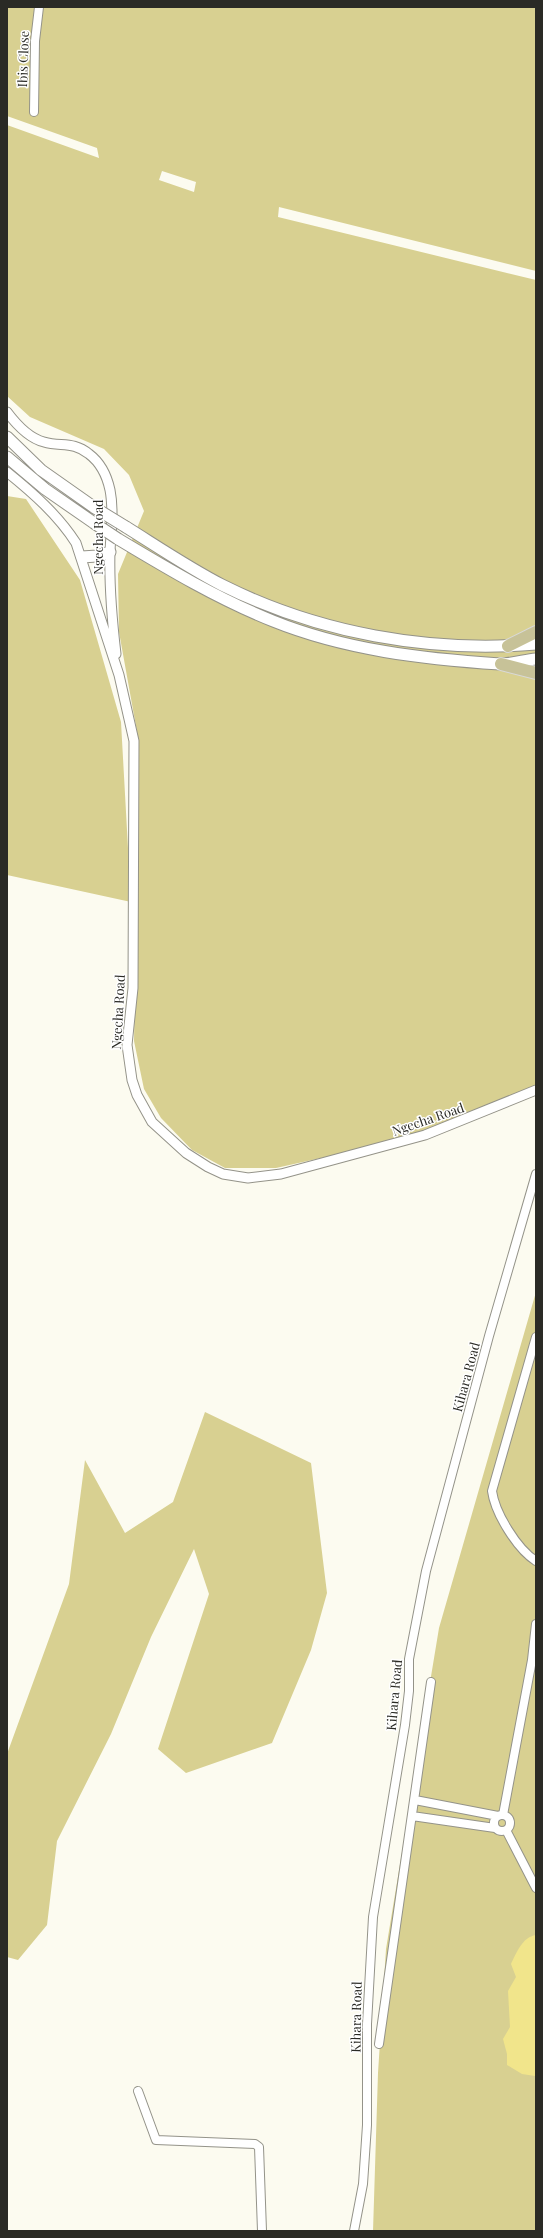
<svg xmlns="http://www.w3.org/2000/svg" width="543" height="2238" viewBox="0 0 543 2238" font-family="'Playfair Display',serif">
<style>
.green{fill:#d8d091;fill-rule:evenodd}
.water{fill:#f1e58b}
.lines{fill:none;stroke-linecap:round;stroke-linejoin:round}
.minor-casing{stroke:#949389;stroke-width:10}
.tertiary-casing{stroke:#949389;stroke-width:11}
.secondary-casing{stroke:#949389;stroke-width:13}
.primary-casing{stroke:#d9d9d8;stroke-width:14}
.minor{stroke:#fff;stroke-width:8}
.tertiary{stroke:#fff;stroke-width:9}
.secondary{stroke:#fff;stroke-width:11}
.primary{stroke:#c7c298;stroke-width:12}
.secondary-bridge-casing{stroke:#949389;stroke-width:13;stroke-linecap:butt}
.secondary-bridge{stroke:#fff;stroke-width:11}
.labels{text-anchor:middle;stroke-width:3;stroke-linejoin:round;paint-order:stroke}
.street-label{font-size:13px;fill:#2a2a25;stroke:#fff}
</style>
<rect width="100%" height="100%" fill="#fcfbf0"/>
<path class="green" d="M7,7H536V271L279,207L278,217L536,280V1087L424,1135L276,1168H225L192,1150L161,1118L144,1089L134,1041L139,743L119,632L118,574L144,511L129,475L104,449L30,417L7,396V125L99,158L97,148L7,116ZM162,171L196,182L194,192L159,180Z
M7,496L26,499L80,580L121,722L131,902L7,875Z
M536,1292V2231H373L378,2073L386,1949L439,1628Z
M205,1412L311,1463L327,1593L311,1650L272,1743L186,1773L158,1749L209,1594L194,1549L151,1637L111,1734L57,1841L47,1925L18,1960L7,1957V1754L69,1584L85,1460L125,1533L173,1502Z"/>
<path class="water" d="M536,1935V2072L535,2076L522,2074L507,2065V2054L503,2039L510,2027L508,1991L516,1977L511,1964C516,1954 522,1937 536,1935Z"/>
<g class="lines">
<g class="minor-casing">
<path id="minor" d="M34,112L35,41L39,7
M536,1337L492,1491C495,1513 517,1549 536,1561
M415,1800L498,1816
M503,1815L532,1660L536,1624
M494 1823a8 8 0 1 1 16 0a8 8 0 1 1-16 0Z
M412,1816L495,1828
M506,1830L536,1888
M379,2044L431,1682
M138,2091L156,2140L255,2144L259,2147L262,2231
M354,2231L363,2184L367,2125V2024L373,1917L405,1725L409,1691V1659L426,1571L489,1336L536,1174"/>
</g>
<g class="tertiary-casing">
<path id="tertiary" d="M7,412C16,424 28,438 44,442C61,447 73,441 89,454C101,463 107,476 110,490C114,510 111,531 110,551C109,585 112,620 116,654
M7,472C33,493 58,515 76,543L119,675L134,741L133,988L127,1045L132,1080L137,1095L152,1122L186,1153L208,1167L223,1174L248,1178L281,1174L425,1135L536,1090"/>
</g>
<g class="secondary-casing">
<path id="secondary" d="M7,437L41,470L95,508
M7,457L45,489L94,523
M126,527C158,547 189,568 222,585C318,633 429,653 536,644
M118,539C168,569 218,599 273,621C345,650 423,659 500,664C512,664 525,660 536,659
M82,557L97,556L110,552"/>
</g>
<g class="primary-casing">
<path id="primary" d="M508,646L536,632
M501,664L536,673"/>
</g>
<use href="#minor" class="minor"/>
<use href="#tertiary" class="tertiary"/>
<use href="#secondary" class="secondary"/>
<use href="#primary" class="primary"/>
<g class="secondary-bridge-casing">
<path id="secondary-bridge" d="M95,508L126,527
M94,523L118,539"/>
</g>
<use href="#secondary-bridge" class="secondary-bridge"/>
</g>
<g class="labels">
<g class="street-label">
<text transform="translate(23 59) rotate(-88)" y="5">Ibis Close</text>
<text transform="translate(98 537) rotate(-90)" y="5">Ngecha Road</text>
<text transform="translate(118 1012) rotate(-87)" y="5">Ngecha Road</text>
<text transform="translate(428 1119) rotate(-19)" y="5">Ngecha Road</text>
<text transform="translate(466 1377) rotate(-75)" y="5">Kihara Road</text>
<text transform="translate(394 1695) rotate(-85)" y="5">Kihara Road</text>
<text transform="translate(356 2017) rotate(-89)" y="5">Kihara Road</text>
</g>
</g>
<rect width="543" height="2238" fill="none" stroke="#2a2a25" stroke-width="16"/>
</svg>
